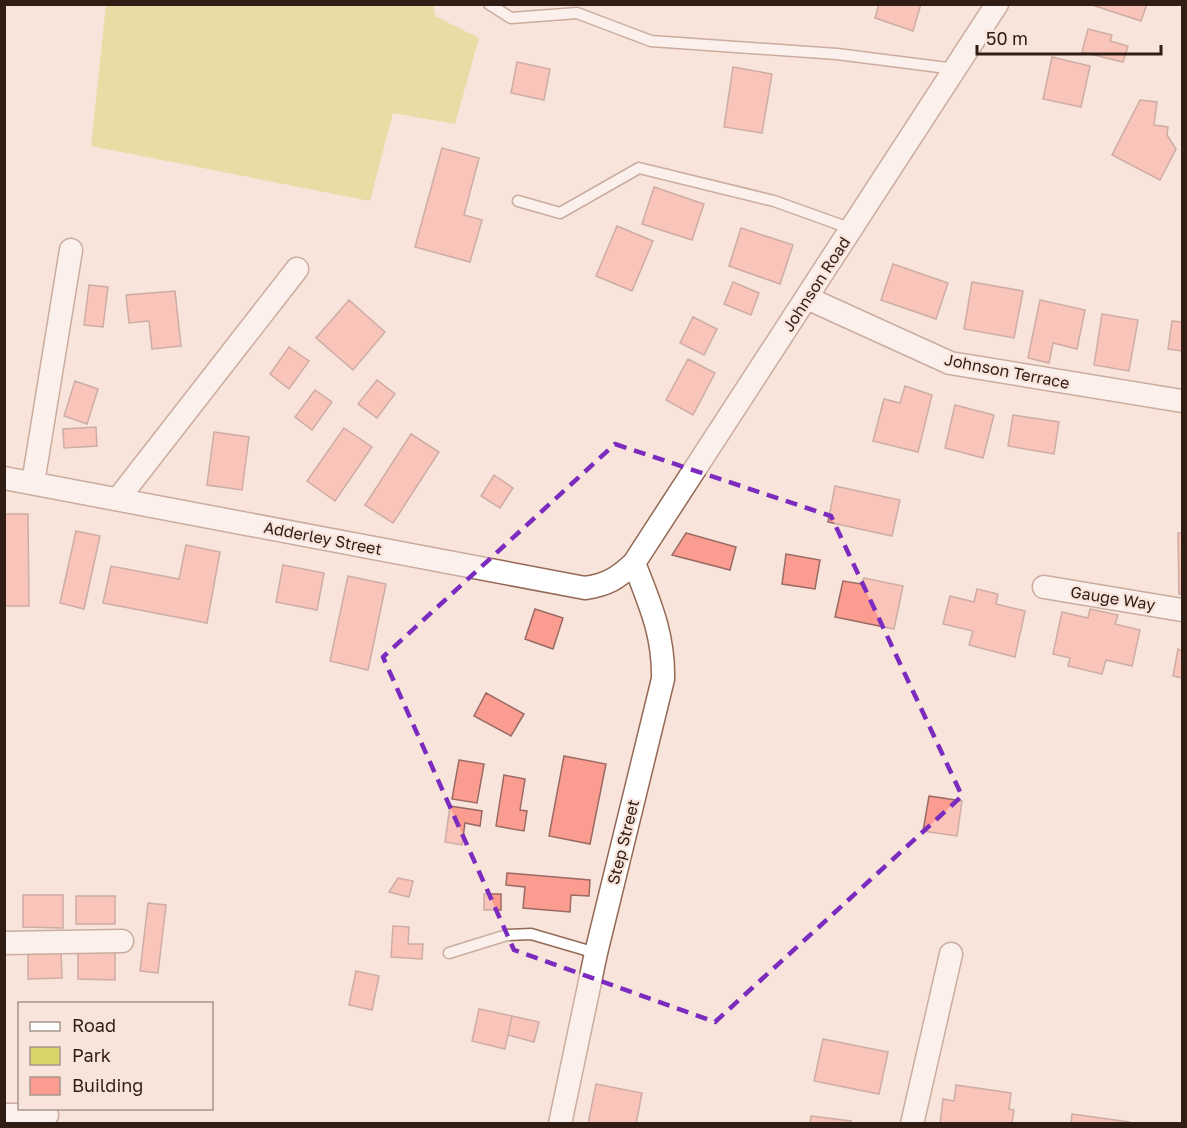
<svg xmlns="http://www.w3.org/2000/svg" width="1187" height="1128" viewBox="0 0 1187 1128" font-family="'Golos Text',sans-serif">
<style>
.green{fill:#d7d567}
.building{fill:#fa9d90;stroke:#9a6a63;stroke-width:1.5}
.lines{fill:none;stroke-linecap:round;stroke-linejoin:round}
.service-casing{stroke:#946954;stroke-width:13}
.minor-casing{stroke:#946954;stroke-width:25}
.service{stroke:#fff;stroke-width:10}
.minor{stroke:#fff;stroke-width:22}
.marked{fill:none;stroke:#7b2cbf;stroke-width:4.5;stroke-dasharray:12 8;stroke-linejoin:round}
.labels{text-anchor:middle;stroke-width:4.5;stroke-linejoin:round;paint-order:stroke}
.street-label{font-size:16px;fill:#301e15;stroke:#f8e4db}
</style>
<rect width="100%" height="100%" fill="#f8e4db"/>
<path class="green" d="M106,5H433L435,16L479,38L455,124L393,113L370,201L91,146Z"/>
<path class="building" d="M879,4H921L913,31L875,18Z
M1089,4H1147L1141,21Z
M1088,29L1112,35L1110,41L1128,46L1123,62L1082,52Z
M1052,57L1090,66L1081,107L1043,99Z
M517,62L550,69L544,100L511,93Z
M733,67L772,74L762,133L724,127Z
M1140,100L1157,102L1154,125L1168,127L1167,135L1176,149L1160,180L1112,155Z
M442,148L479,158L464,215L482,220L470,262L415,247Z
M654,187L704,204L692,240L642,224Z
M617,226L653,241L632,291L596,276Z
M741,228L793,245L780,284L729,266Z
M893,264L948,283L936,319L881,300Z
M733,282L759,293L751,315L724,304Z
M972,282L1023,291L1014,338L964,329Z
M89,285L108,287L103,327L84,325Z
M175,291L181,346L152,349L149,321L129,323L126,295Z
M349,300L385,332L353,370L316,338Z
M1040,300L1085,310L1077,349L1053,343L1049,363L1028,358Z
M1102,314L1138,320L1129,371L1094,365Z
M693,317L717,329L704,355L680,343Z
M1172,321L1182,322V351L1168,349Z
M289,347L309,361L289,389L270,374Z
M688,359L715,373L693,415L666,400Z
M377,380L395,394L377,418L358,404Z
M75,381L98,389L87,424L64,416Z
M905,386L932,395L918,452L873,441L884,399L900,403Z
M315,390L332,402L312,430L295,417Z
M955,405L994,415L983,458L945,448Z
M1013,415L1059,422L1054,454L1008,446Z
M96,427L97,446L64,448L63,429Z
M344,428L372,447L335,501L307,481Z
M214,432L249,437L242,490L207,485Z
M411,434L439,452L393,523L365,505Z
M494,475L513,488L500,508L481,496Z
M835,486L900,500L892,536L828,522Z
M4,514H28L29,606H4Z
M76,531L100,536L84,609L60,603Z
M686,533L736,547L730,570L672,555Z
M1178,533H1182V594H1179Z
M186,545L220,552L207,623L103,603L111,566L179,579Z
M786,554L820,560L815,589L782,584Z
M283,565L324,573L317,610L276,602Z
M348,576L386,584L368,670L330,661Z
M864,578L903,586L894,629L835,617L843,581L861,584Z
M977,589L998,594L996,604L1025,611L1015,657L969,645L973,631L943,624L950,596L974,602Z
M535,609L563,618L553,649L525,639Z
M1090,609L1118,615L1115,624L1140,630L1132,666L1106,660L1102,674L1068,666L1070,658L1053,654L1062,612L1088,618Z
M1178,649L1182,651V678L1173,676Z
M486,693L524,714L511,736L474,716Z
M564,756L606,764L590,844L549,836Z
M459,760L484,764L477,803L452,799Z
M504,775L525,779L520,810L527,811L524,831L496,826Z
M929,796L962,801L957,836L923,831Z
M450,806L482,811L480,826L465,823L462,845L445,842Z
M507,873L590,880L589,896L571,895L570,912L523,908L525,887L506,885Z
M398,878L413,881L409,897L389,892Z
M484,894H501V910H484Z
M23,895H63V928L23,927Z
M76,896H115V924H76Z
M148,903L166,905L158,973L140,971Z
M393,926L409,927L408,944H423L422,959L391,957Z
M61,949L62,978L28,979V950Z
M78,950L115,951V980L78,979Z
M356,971L379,976L372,1010L349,1005Z
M479,1009L512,1016L505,1049L472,1041Z
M512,1016L539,1022L534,1042L508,1035Z
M823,1039L888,1052L879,1094L814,1081Z
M596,1084L642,1093L636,1124H588Z
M956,1085L1011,1093L1009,1109L1014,1110L1012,1124H940L943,1099L954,1101Z
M1072,1114L1129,1122V1124H1071Z
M811,1116L851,1121L850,1124H810Z"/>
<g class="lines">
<g class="service-casing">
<path id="service" d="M489,4L511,18L577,13L651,41L837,54L955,69
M518,201L560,213L639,168L774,201L852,229
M449,953L507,935L531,934L596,953"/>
</g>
<g class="minor-casing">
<path id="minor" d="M807,298L950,363L1182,401
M4,478L585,588C607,585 618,578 634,563L997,4
M33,483L71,250
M118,499L297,269
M1044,587L1182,610
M4,943L122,941
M4,1115H47
M560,1124L596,953L663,679C664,635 650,604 634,563
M912,1124L951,954"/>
</g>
<use href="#service" class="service"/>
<use href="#minor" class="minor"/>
</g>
<path d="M0 0H1187V1128H0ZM615,444L831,516L962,796L715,1022L514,950L383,657Z" fill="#f8e4db" fill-opacity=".55" fill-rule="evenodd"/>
<path class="marked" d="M615,444L831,516L962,796L715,1022L514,950L383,657Z"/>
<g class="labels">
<g class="street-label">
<text transform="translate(816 284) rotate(-57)" y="6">Johnson Road</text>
<text transform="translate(1007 371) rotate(11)" y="6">Johnson Terrace</text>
<text transform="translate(323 538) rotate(11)" y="6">Adderley Street</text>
<text transform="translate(1113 598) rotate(9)" y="6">Gauge Way</text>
<text transform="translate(623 842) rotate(-76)" y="6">Step Street</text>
</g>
</g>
<rect width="1187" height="1128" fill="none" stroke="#301e15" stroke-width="12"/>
<rect x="18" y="1002" width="195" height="108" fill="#f8e4db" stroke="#a8958c" stroke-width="1.5"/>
<rect x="30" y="1022" width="30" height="9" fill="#ffffff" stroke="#a8958c" stroke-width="1.5"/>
<text x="72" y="1032" font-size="18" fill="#301e15">Road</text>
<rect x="30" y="1047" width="30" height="18" fill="#d7d567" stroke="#a8958c" stroke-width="1.5"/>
<text x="72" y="1062" font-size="18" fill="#301e15">Park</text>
<rect x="30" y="1077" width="30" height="18" fill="#fa9d90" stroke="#a8958c" stroke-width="1.5"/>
<text x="72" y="1092" font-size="18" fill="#301e15">Building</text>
<path d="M977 45v9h184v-9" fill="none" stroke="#301e15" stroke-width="3"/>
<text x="986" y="45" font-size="18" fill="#301e15" stroke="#f8e4db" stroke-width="4.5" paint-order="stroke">50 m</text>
</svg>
